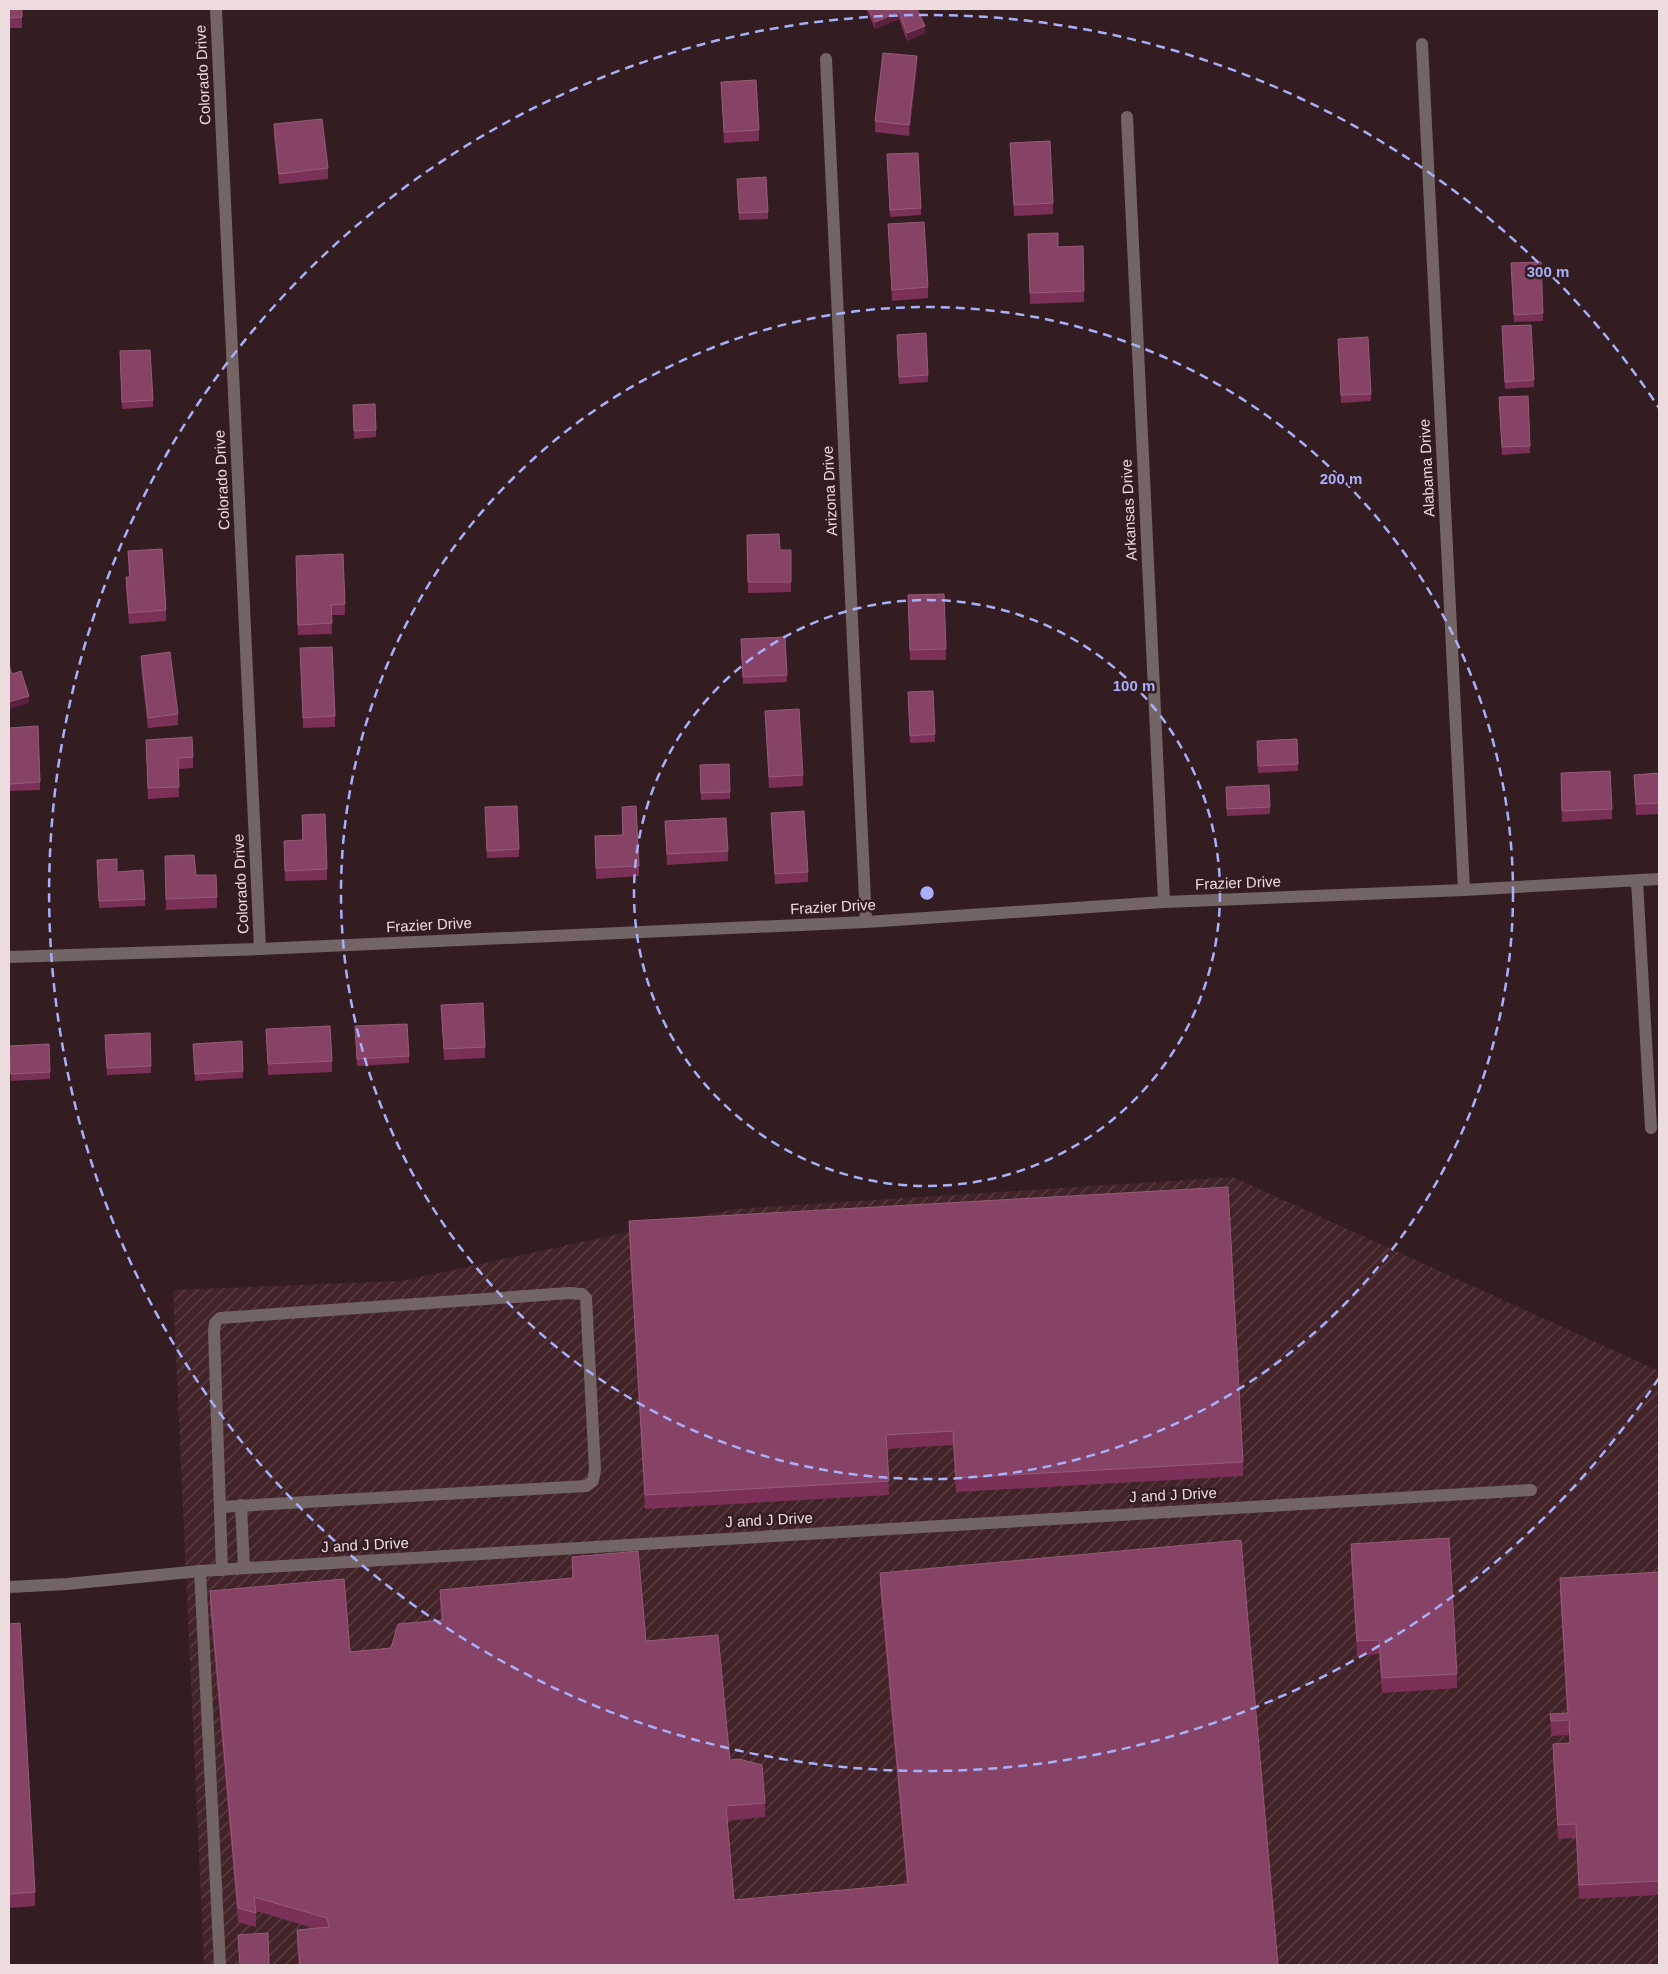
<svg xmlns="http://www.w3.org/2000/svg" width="1668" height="1974" viewBox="0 0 1668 1974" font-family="Helvetica,sans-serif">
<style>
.industrial{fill:url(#industrial-furrows)}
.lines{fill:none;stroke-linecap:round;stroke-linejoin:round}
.minor{stroke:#726563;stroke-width:12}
.wall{fill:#7b3157}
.shaded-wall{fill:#59213b}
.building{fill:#874366;stroke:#975b78}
.ring{fill:none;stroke:#a8b0fc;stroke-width:2.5;stroke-dasharray:9 6}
.labels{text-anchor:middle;stroke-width:5;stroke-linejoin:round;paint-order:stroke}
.street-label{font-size:15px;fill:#eddcde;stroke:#341d20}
.centre{fill:#a8b0fc;stroke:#341d20;stroke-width:2.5}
.ring-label{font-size:15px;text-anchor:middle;font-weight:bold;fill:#a8b0fc;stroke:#341d20;stroke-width:5;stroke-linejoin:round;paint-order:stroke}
</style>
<defs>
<pattern id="industrial-furrows" width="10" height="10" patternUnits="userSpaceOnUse" patternTransform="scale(1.25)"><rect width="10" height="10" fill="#412328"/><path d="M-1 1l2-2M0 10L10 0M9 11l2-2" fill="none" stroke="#5d4247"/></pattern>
</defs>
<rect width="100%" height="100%" fill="#341d20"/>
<path class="industrial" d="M1233,1177L1659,1371V1965H204L173,1290L402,1281L734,1209Z"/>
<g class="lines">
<path class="minor" d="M216,9L260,949
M1422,44L1464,890
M826,59L866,922
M1127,117L1164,902
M1637,881L1651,1128
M9,957L260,949L866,922L1164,902L1464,890L1659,879
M241,1505L244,1568
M220,1507L586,1486L593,1481L595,1470L586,1298L582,1294L569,1293L220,1318L215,1323L214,1331L222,1570
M200,1571L220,1965
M9,1587L67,1584L200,1571L1531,1490"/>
</g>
<path class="wall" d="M9,9H22V28H9Z
M866,9H917L925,33L907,41L899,19L875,29Z
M917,67L909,136L875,132V121Z
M721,82L759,130V141L724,143Z
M274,124L328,168V179L279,184L274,135Z
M1010,143L1053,203V214L1014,216Z
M887,162L921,208V215L890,217Z
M737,179L768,212V219L739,220Z
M888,224L928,287V298L892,301Z
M1028,234L1058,247L1084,291V302L1030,304Z
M1511,271L1543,313V321L1514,322Z
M1502,334L1534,380V387L1505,389Z
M1338,339L1371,394V401L1341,403Z
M897,342L928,375V382L899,384Z
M120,358L153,400V407L122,409Z
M1499,404L1530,446V453L1502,455Z
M353,405L376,430V437L354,439Z
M747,535L780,550H791V592L748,593Z
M128,551L166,610V621L129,624L126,588V577H129Z
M296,566L345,604V615H331L332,634L298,635Z
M944,594L946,660H910L908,595Z
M741,646L787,675V682L743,684Z
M300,648L335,716V727L303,728Z
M141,656L178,714V725L148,728L141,667Z
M933,691L935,742L910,743L908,692Z
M765,711L803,775V786L769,788Z
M146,740L193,757V768L178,769L179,797L148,799Z
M1257,741L1298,764V771L1258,773Z
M9,757L40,782V790L10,791Z
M700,765L730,792V799L701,800Z
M1561,773L1612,809V819L1562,822Z
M1659,773V814L1636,815L1634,775Z
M1226,787L1270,807V814L1227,816Z
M622,807L639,866V876L596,879L595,836L622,835Z
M771,813L808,872V882L775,884Z
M485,814L519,849V857L487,858Z
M302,815L327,869V880L285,881L284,841L302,840Z
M665,821L728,851V861L667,865Z
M165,856L196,875L217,897V908L166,910Z
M97,860L117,872L145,899V906L99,908Z
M441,1005L485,1047V1058L444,1060Z
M355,1026L409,1056V1063L357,1066Z
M266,1029L332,1061V1072L268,1075Z
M105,1042L151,1066V1073L107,1075Z
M193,1044L243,1071V1078L195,1081Z
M9,1046L50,1072V1079L11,1081Z
M629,1221L1243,1462V1476L956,1492L953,1445L887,1449L889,1495L645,1509L629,1235Z
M1351,1544L1457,1674V1688L1382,1693L1379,1654L1357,1656L1351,1558Z
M572,1557L646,1641L730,1760L765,1803V1817L727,1821L734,1900L907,1884L880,1587V1573L1278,1965H299L297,1944V1930L313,1928L256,1911V1927L238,1922L210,1606V1591L350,1652L391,1648L441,1620L440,1604V1590L572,1578Z
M1659,1572V1895L1579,1899L1576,1838L1558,1839L1553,1758V1744L1569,1743V1735L1551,1736L1550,1714L1567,1713L1560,1592V1578Z
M9,1624L35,1892V1906L9,1908Z"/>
<path class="shaded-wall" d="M899,12V19L875,29V22Z
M925,26V33L907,41V33Z
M917,56V67L909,136V125Z
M29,696V703L9,709V702Z"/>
<path class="building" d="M9,9H22V17L9,18Z
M869,9H917L925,26L907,33L899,12L875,22Z
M883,53L917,56L909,125L875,121Z
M756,80L759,130L724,132L721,82Z
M322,119L328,168L279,174L274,124Z
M1050,141L1053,203L1014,205L1010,143Z
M918,153L921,208L890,210L887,154Z
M766,177L768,212L739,213L737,179Z
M924,222L928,287L892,290L888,224Z
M1058,233V247L1083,246L1084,291L1030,293L1028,234Z
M1541,262L1543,313L1514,315L1511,263Z
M1531,325L1534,380L1505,382L1502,326Z
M926,333L928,375L899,377L897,335Z
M1368,337L1371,394L1341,395L1338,339Z
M150,350L153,400L122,402L120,351Z
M1528,396L1530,446L1502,447L1499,397Z
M375,404L376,430L354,431L353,405Z
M779,534L780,550H791V582H748L747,535Z
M162,549L166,610L129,613L126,577H130L128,551Z
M343,554L345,604L331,605L332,623L298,625L296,556Z
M944,594L946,649L910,650L908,595Z
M785,637L787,675L743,677L741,639Z
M332,647L335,716L303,718L300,648Z
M170,652L178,714L148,718L141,656Z
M9,665L12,674L21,671L29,696L9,702Z
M933,691L935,734L910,736L908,692Z
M799,709L803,775L769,777L765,711Z
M38,726L40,782L10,784L9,728Z
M192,737L193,757L178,758L179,787L148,788L146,740Z
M1297,739L1298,764L1258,766L1257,741Z
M729,764L730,792L701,793L700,765Z
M1610,771L1612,809L1562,811L1561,773Z
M1659,773V803L1636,804L1634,775Z
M1269,785L1270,807L1227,809L1226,787Z
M517,806L519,849L487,851L485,807Z
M636,806L639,866L596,868L595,836L623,835L622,807Z
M804,811L808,872L775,874L771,813Z
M325,814L327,869L285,871L284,841L303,840L302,815Z
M726,818L728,851L667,854L665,821Z
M194,855L196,875H216L217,897L166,899L165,856Z
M117,859V872L143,870L145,899L99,901L97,860Z
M483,1003L485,1047L444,1049L441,1005Z
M407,1024L409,1056L357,1059L355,1026Z
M330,1026L332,1061L268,1064L266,1029Z
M150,1033L151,1066L107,1068L105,1035Z
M242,1041L243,1071L195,1074L193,1044Z
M49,1044L50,1072L11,1074L9,1046Z
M1228,1187L1243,1462L956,1478L953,1431L886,1435L889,1481L645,1495L629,1221Z
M1449,1538L1457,1674L1382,1678L1379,1640L1357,1641L1351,1544Z
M1241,1540L1278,1965H300L297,1930L329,1927L327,1918L254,1897L256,1913L238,1908L210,1591L344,1579L350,1652L391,1648L398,1624L443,1620L440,1590L573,1578L572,1557L638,1551L646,1641L718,1635L730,1760L739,1759L762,1765L765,1803L726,1806L734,1900L908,1884L880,1573Z
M1659,1572V1881L1579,1885L1576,1824L1558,1825L1553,1744L1570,1743L1569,1720L1551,1721L1550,1714L1568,1713L1560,1578Z
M20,1623L35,1892L9,1894V1624Z
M268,1933L269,1965H240L238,1935Z"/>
<g class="ring">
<circle cx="927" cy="893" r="293"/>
<circle cx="927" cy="893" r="586"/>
<path d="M1659 1378A878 878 0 1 1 1659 408"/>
</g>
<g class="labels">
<g class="street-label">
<text transform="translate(203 75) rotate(-93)" y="5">Colorado Drive</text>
<text transform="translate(1427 468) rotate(-93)" y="5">Alabama Drive</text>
<text transform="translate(222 480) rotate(-93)" y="5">Colorado Drive</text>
<text transform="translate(830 491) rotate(-93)" y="5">Arizona Drive</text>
<text transform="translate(1129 510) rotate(-93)" y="5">Arkansas Drive</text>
<text transform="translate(1238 883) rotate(-2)" y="5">Frazier Drive</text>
<text transform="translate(241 884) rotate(-93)" y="5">Colorado Drive</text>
<text transform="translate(833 907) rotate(-3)" y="5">Frazier Drive</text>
<text transform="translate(429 925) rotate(-3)" y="5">Frazier Drive</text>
<text transform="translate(1173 1495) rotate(-3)" y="5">J and J Drive</text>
<text transform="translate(769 1520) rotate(-3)" y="5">J and J Drive</text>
<text transform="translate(365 1545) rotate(-3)" y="5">J and J Drive</text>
</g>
</g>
<circle cx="927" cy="893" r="8" class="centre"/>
<g class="ring-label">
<text x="1548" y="277">300 m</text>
<text x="1341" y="484">200 m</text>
<text x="1134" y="691">100 m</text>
</g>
<rect width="1668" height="1974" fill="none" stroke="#eddcde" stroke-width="20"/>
</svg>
